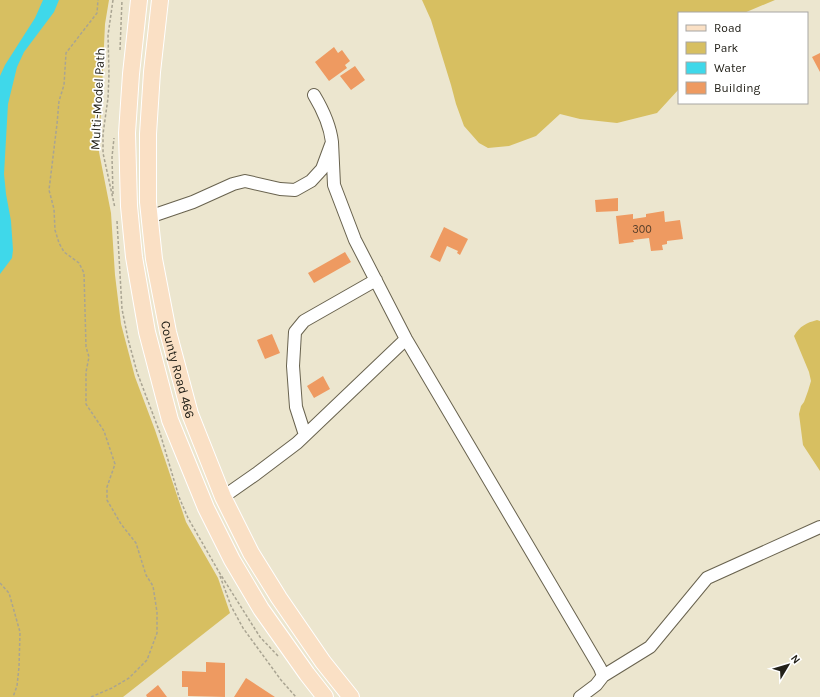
<svg xmlns="http://www.w3.org/2000/svg" width="820" height="697" viewBox="0 0 820 697" font-family="Karla,sans-serif">
<style>
.green{fill:#d7bf61}
.water{fill:#3fd8ea}
.building{fill:#ee9a61}
.lines{fill:none;stroke-linecap:round;stroke-linejoin:round}
.minor-casing{stroke:#69634f;stroke-width:14}
.major-casing{stroke:#fff;stroke-width:18}
.path{stroke:#a9a492;stroke-width:1.5;stroke-dasharray:3 2;stroke-linecap:butt}
.minor{stroke:#fff;stroke-width:12}
.major{stroke:#fae0c5;stroke-width:16}
.labels{text-anchor:middle;stroke-width:3.5;stroke-linejoin:round;paint-order:stroke}
.number-label{font-size:11px;fill:#553e2a}
.street-label{font-size:13px;fill:#222018;stroke:#fff}
</style>
<rect width="100%" height="100%" fill="#ece6cf"/>
<path class="green" d="M0,0H109L105,24L99,152L111,213L115,275L121,324L135,377L155,430L186,522L218,578L230,613L123,697H0Z
M422,0H775L744,13H679V89L657,113L617,123L580,119L560,114L536,136L509,146L488,148L479,143L464,126L456,104L451,85L431,20Z
M817,320L820,321V471L803,445L799,414L801,406L804,402L808,391L811,381L809,372L794,336C800,326 806,323 817,320Z"/>
<path class="water" d="M43,0H59L54,12L24,52L17,67L8,104L4,174L6,194L11,221L13,250L12,258L0,274V76L5,65L35,18Z"/>
<path class="building" d="M334,47L338,53L342,50L350,61L345,65L347,68L329,81L315,62Z
M820,53V72L812,57Z
M355,66L365,80L351,90L340,76Z
M618,198V211L596,212L595,200Z
M664,211L665,222L680,220L683,239L667,241V244L662,245L663,250L651,251L649,238L633,240L634,242L619,244L616,216L633,214V219L646,217V214Z
M444,227L468,239L460,255L457,253L458,251L447,246L440,262L430,257Z
M345,252L351,262L314,283L308,273Z
M272,334L280,353L265,359L257,340Z
M323,376L330,389L314,398L307,386Z
M206,662L225,663V697L188,696V687H182V671L206,672Z
M246,678L275,697H234Z
M158,685L167,697H147L146,695Z"/>
<g class="lines">
<g class="minor-casing">
<path id="minor" d="M314,95C323,110 330,125 332,142
M149,217L193,202L233,184L245,181L280,189L295,190L311,181L322,169L332,142L334,185L355,240L406,339L600,668L603,676L596,685L580,697
M305,435L296,407L293,366L295,332L304,321L376,280
M223,497L256,474L297,443L406,339
M603,676L650,647L707,578L820,527"/>
</g>
<g class="major-casing">
<g id="major">
<path d="M139,0L131,74L127,133L129,206L134,257L147,332L170,420L206,508L232,560L261,609L307,674L325,697"/>
<path id="s1" d="M160,0L152,72L148,134V202L154,259L168,332L190,414L223,497L251,553L279,598L323,662L351,697"/>
</g>
</g>
<path class="path" d="M113,0L108,35L109,74L108,98L103,134V153L115,208
M120,50L122,0
M113,194L112,157L114,138
M117,221L122,309L128,339L137,372L160,433L179,497L188,518L219,572L260,637L279,657
M220,576L231,606L243,628L281,680L296,697
M0,583L9,593L20,632L19,667L17,686L13,697
M91,697L112,688L129,678L147,660L157,633V612L153,586L146,575L136,543L121,524L107,500V487L115,464L104,431L86,404V372L89,357L86,347L84,273L79,263L64,252L59,243L55,230L54,209L49,190L57,124L59,101L64,85L66,53L97,13L98,0"/>
<use href="#minor" class="minor"/>
<use href="#major" class="major"/>
</g>
<g class="labels">
<g class="number-label">
<text x="642" y="233">300</text>
</g>
<g class="street-label">
<text transform="translate(97 99) rotate(-87)" y="5">Multi-Model Path</text>
<text dy="5" stroke="none"><textPath href="#s1" startOffset="373">County Road 466</textPath></text>
</g>
</g>
<rect x="678" y="12" width="130" height="92" fill="#ffffff" stroke="#a7a6a3"/>
<rect x="686" y="25" width="20" height="6" fill="#fae0c5" stroke="#a7a6a3"/>
<text x="714" y="32" font-size="12" fill="#222018">Road</text>
<rect x="686" y="42" width="20" height="12" fill="#d7bf61" stroke="#a7a6a3"/>
<text x="714" y="52" font-size="12" fill="#222018">Park</text>
<rect x="686" y="62" width="20" height="12" fill="#3fd8ea" stroke="#a7a6a3"/>
<text x="714" y="72" font-size="12" fill="#222018">Water</text>
<rect x="686" y="82" width="20" height="12" fill="#ee9a61" stroke="#a7a6a3"/>
<text x="714" y="92" font-size="12" fill="#222018">Building</text>
<g transform="translate(788 665) rotate(52)" stroke="#ffffff" stroke-width="3" paint-order="stroke">
<path d="M0-3L7 15L0 10L-7 15Z" fill="#222018"/>
<text y="-6" font-size="11" font-weight="bold" text-anchor="middle" fill="#222018">N</text>
</g>
</svg>
